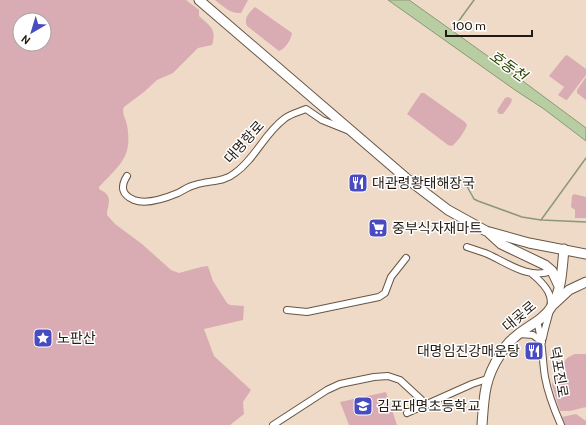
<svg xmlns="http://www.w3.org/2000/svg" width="586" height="425" viewBox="0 0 586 425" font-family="Cabin,'Noto Sans KR',sans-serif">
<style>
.green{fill:#d9acb4;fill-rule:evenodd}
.water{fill:#b8cda2;stroke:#8b9877}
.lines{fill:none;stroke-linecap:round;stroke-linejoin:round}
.stream{stroke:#8b9877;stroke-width:1.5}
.street-casing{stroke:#675645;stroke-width:8}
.secondary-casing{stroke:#675645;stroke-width:11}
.street{stroke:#fff;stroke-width:6}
.secondary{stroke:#fff;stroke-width:9}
.labels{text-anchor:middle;stroke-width:3;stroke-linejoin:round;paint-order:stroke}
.street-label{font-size:14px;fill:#221b13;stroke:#fff}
.poi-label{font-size:14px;fill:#221b13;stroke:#fff;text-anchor:start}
.water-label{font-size:15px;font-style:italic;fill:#2c4501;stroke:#fff}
</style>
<rect width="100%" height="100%" fill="#eedac6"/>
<path class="green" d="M0,0H186L199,10V16C210,26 217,29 212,45L198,48L173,73L157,80L144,92L124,107C121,113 126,119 127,125C133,158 119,165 99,187V189C111,195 110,199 107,212V215L115,224L142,244L171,270L179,273L201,267L208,266L213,281L227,303L230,305L244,306L243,320L204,329L214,356L251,390L243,402L244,414L230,425H0ZM20,20H44V44H20Z
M215,0H248L241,13C230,14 223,6 215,0Z
M255,7L292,33C291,40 285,49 279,51L247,26C243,18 250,12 255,7Z
M567,55L586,69V75L567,100H566L558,95L564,87L549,76L565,56Z
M586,77V100L577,93V90Z
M421,93H424L465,122L467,125C464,133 458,141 452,146L448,145L407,114Z
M508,97L512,99L511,103L503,114H499L497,111L498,109L505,98Z
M574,194L586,197V218H575V210L571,207L572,196Z
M575,354H586V407L570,411H560L552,385L553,381L562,375C566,364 560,360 575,354Z
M386,392L397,425H349L340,402Z
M576,414L586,421V425H565L562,417Z"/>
<path class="water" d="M388,0H409L520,79L586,128V141L544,109L515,90Z"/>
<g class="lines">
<path class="stream" d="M458,22L474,0
M463,179L474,199L478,201L522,217L541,220L586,158
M542,220L586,222"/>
<g class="street-casing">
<path id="street" d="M127,176C120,187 122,195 134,200C147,205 166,198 178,193C184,190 189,186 195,185C209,180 223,183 235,173C255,159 264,134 284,119C290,114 299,112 306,109L322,120L347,130
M467,247C473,249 479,251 485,253C507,262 527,280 552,271
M531,273C562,298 549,306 543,338
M287,310L307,312L379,297L385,293L391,277L406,258
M537,322C543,340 542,359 545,377C548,394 554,409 561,425
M519,334L533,335L542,342
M407,413L472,384L487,379
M273,425L327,390L340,384L374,377L388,376L400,380L427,405"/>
</g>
<g class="secondary-casing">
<path id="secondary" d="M199,0L406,178L448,210L486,231L529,243L586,254
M489,233L501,244L545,265L552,271L559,286
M554,304L569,290L586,282
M482,425C484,398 484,379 500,355C504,348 508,342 515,337C527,326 544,320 552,306C562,289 562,268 564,249"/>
</g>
<use href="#street" class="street"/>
<use href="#secondary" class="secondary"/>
</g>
<defs>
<g id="restaurant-square" transform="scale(1)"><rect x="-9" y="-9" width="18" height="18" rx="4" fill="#494bc1" stroke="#fff"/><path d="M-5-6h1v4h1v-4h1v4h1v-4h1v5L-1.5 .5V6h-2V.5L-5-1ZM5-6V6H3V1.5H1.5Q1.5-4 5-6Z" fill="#fff"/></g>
<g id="supermarket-square" transform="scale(1)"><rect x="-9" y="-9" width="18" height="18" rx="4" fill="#494bc1" stroke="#fff"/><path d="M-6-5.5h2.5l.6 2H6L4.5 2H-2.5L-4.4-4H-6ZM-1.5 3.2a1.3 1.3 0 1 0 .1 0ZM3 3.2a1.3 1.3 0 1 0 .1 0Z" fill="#fff"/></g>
<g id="sight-square" transform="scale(1)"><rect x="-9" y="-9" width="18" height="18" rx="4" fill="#494bc1" stroke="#fff"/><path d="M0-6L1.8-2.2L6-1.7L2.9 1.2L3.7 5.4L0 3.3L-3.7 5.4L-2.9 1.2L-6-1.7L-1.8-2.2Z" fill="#fff"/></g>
<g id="school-square" transform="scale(1)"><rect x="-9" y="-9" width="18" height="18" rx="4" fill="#494bc1" stroke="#fff"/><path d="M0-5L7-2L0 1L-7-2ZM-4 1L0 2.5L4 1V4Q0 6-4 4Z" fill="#fff"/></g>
</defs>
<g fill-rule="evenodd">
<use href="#restaurant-square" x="358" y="183"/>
<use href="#supermarket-square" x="378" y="228"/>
<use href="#sight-square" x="43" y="338"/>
<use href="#restaurant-square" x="534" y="351"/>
<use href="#school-square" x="363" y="406"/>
</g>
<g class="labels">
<g class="street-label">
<text transform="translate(244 142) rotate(-48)" y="5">대명항로</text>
<text transform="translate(519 316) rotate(-40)" y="5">대곶로</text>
<text transform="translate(559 372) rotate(80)" y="5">덕포진로</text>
</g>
<g class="poi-label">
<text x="372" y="188">대관령황태해장국</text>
<text x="392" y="233">중부식자재마트</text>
<text x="57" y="343">노판산</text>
<text x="520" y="356" text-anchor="end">대명임진강매운탕</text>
<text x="377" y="411">김포대명초등학교</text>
</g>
<g class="water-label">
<text transform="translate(508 66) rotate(36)" y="5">호동천</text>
</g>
</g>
<g transform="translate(32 32) rotate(218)"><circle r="19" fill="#ffffff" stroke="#a7a4a1"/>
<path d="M0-3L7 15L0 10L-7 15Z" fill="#494bc1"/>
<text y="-6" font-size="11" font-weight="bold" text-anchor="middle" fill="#221b13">N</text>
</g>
<path d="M446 30v6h86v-6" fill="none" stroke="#221b13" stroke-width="2"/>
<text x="452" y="30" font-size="12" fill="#221b13" stroke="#ffffff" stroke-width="3" paint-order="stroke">100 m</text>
</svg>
